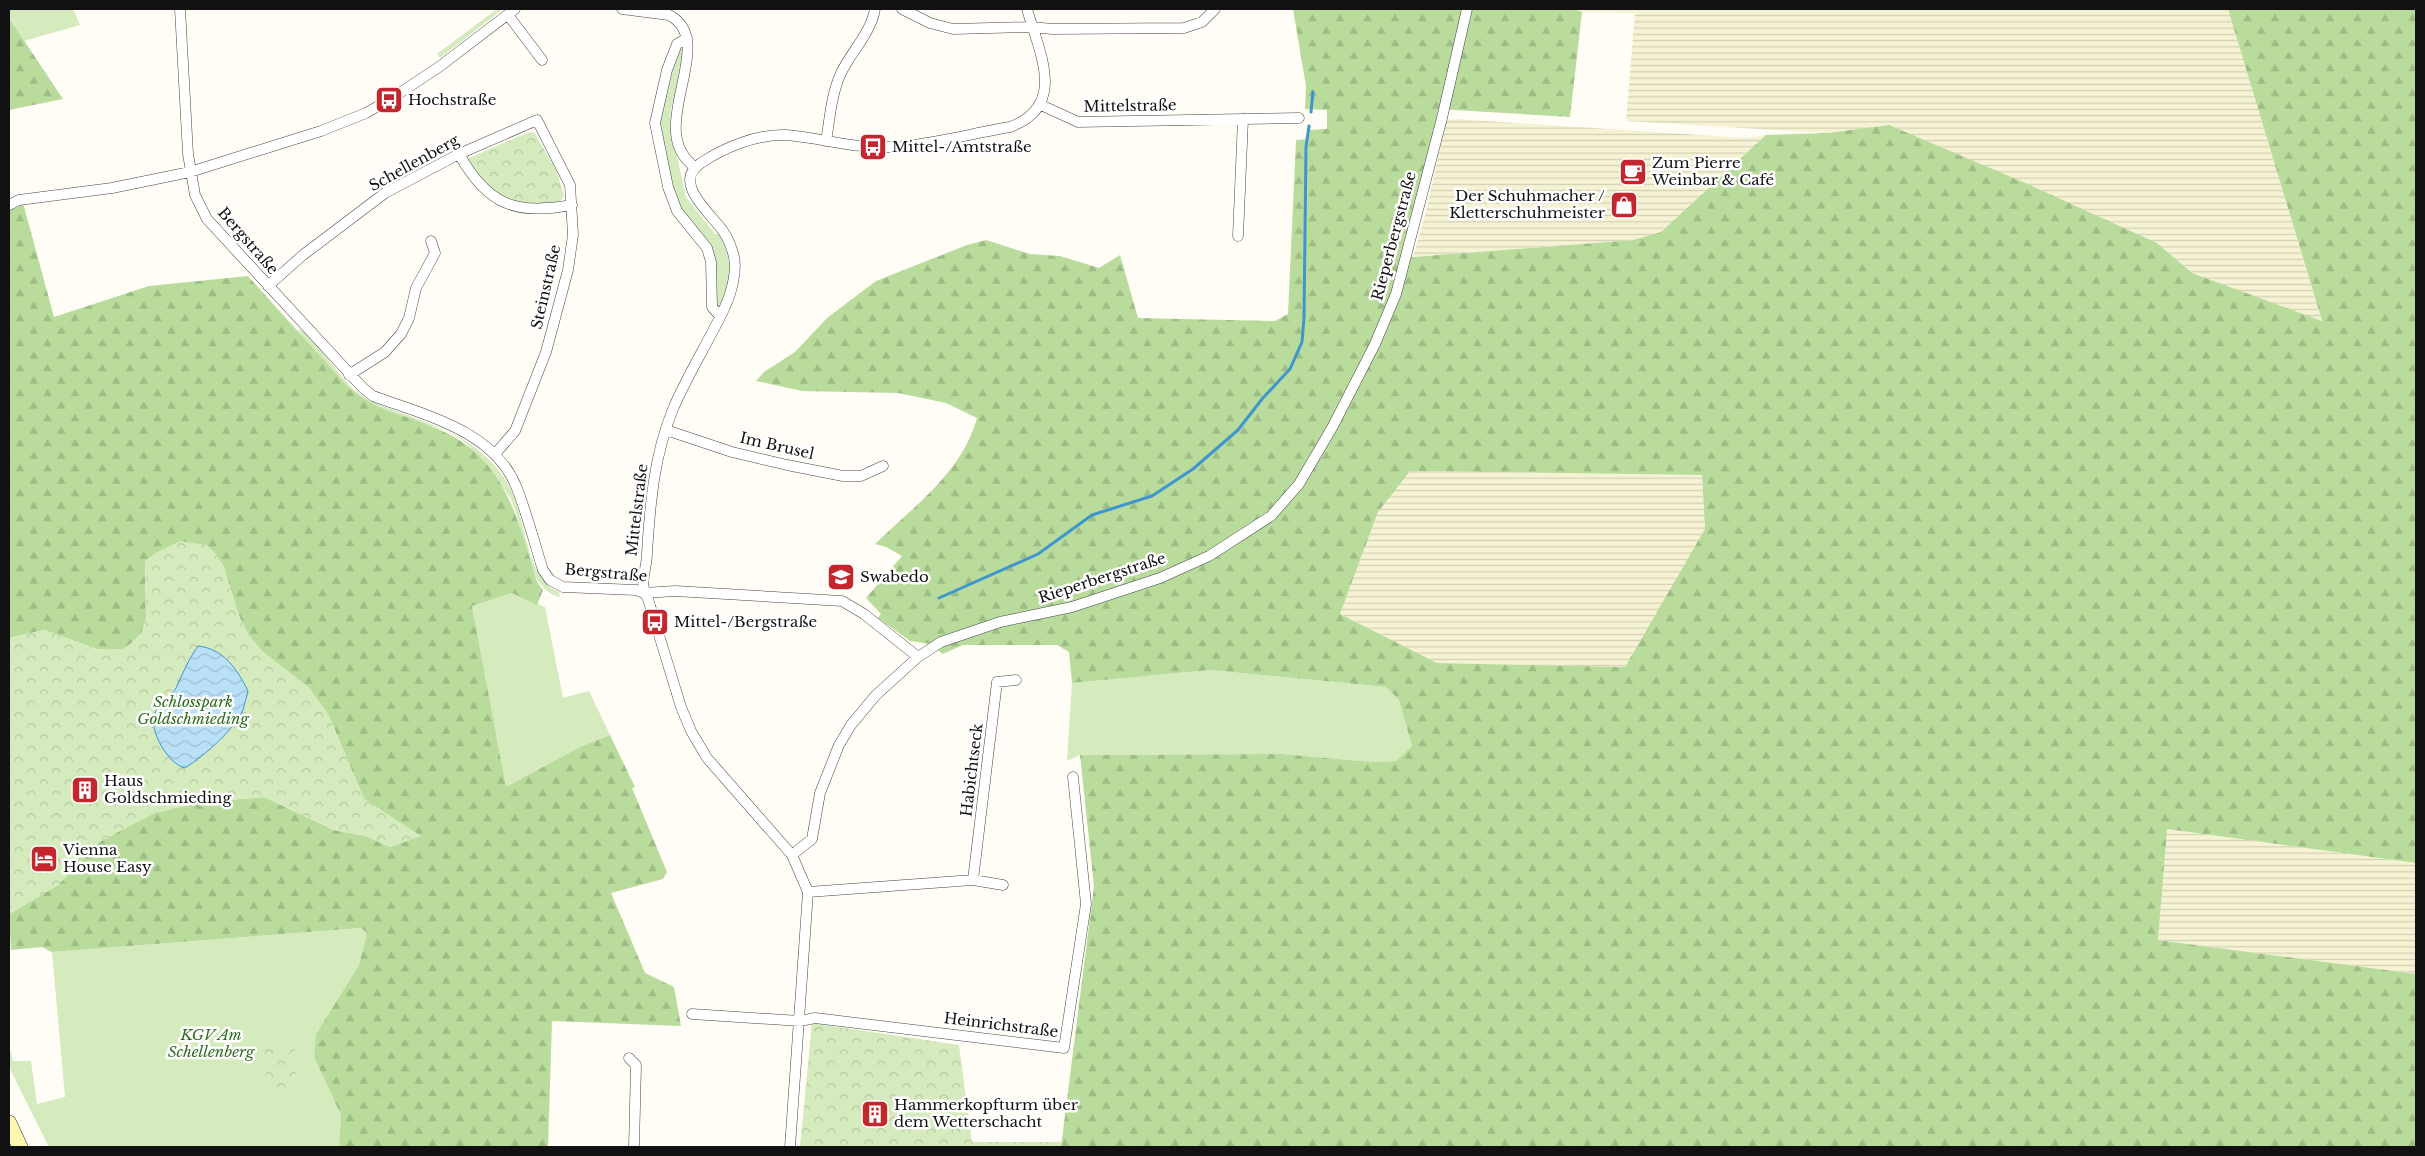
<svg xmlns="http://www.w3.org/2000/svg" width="2425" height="1156" viewBox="0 0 2425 1156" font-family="'Libre Baskerville',serif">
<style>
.farmland{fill:url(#farmland-rules)}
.grass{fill:#d5ebbd}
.forest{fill:url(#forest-firs);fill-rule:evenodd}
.park{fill:url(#park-crowns)}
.water{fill:url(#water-waves);stroke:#3f96cf}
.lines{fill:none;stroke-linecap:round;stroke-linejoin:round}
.stream{stroke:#3f96cf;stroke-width:3}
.street-casing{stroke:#444;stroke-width:11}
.secondary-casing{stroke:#333;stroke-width:16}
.street{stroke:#fff;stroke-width:10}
.secondary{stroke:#fff6b0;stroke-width:15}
.labels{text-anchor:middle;stroke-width:5;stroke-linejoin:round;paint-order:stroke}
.poi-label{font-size:15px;fill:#111;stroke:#fff;text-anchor:start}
.street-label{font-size:15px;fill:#111;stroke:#fff}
.park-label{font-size:15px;font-style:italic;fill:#2f6b1f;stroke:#fff}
</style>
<defs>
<pattern id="farmland-rules" width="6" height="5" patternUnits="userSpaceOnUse" patternTransform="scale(1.25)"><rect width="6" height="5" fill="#f6f3d4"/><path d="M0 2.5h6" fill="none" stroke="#d2cfb5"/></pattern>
<pattern id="forest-firs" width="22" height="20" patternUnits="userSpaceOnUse" patternTransform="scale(1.25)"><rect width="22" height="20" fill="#b9dc9c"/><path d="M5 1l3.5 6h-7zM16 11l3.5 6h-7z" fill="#9ebc85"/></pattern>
<pattern id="park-crowns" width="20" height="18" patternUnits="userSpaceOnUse" patternTransform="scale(1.25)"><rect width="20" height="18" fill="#d5ebbd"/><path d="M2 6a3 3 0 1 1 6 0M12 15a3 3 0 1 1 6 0" fill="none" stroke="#b6c8a1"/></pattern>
<pattern id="water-waves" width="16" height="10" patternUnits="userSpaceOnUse" patternTransform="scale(1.25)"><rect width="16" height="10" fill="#b9e0f7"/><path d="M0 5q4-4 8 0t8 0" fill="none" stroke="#9ebfd3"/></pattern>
</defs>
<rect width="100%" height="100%" fill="#fffdf5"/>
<path class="farmland" d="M1573,9H2228L2322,322L2192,273L2157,243L2030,185L1845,130L1828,133L1626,121L1635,13L1582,12Z
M1456,119L1746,138L1766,135L1661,232L1633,240L1413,257L1425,216L1446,121Z
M1409,471L1702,475L1705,529L1625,667L1437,663L1340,614L1378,512Z
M2166,829L2416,863V974L2158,940Z"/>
<path class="grass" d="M9,9H73L80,25L24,41L9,18Z
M497,9H503L440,58L437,54Z
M683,44L682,59L671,110L670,125L686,197L715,234H720C733,265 732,276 720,307L716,306L714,258L677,205L659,128L675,62L679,48Z
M299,329C321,343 338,379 361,395C372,403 386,407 399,412C443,429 477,438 505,479C527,510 523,578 559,592L560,597C523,588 526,525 509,496C498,479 483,464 471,448C452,425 403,421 377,407C345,391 320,359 298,331Z
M512,593L545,607L563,698L589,691L610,735L580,747L506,788L472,606Z
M1210,670L1386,687L1399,700L1412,746L1396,761L1373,762L1282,754L1080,755L1067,761L1072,683Z
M361,928L367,933L359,965L316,1034L314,1057L341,1115L339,1147H49L9,1067V1052H11L13,1061H31L37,1104L65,1097L52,952Z"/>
<path class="forest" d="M1293,9H1573L1582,12L1570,117L1438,109L1436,126L1406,255L1413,257L1633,240L1661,232L1766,135L1828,133L1889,125L2030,185L2157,243L2192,273L2322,321L2228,9H2416V863L2167,829L2158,940L2416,974V1147H1061L1094,886L1080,755L1282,754L1373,762L1396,761L1412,746L1399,700L1386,687L1210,670L1072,683L1069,652L1057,645H963L943,654L930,644L910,641L878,618L881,614L866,598L902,556L886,547L875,544C914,506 962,473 977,418L946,403L898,393L802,391L756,381L764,372L795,352L827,318L876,281L967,245L986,240L1030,254L1060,256L1099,268L1120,255L1138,318L1275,321L1288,314L1296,140L1308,139V130L1327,129V110L1305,109L1306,86ZM1410,471L1702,475L1705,529L1625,667L1437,663L1340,614L1378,512Z
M9,18L63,99L9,110Z
M23,203L54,317L149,286L248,276L348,387C381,414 402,413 438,429C506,458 517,518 537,582L543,590L537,605L512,593L472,606L506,787L580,747L610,735L635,787L632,788L667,872L663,879L611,893L645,973L674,987L681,1026L552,1021L548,1147H339L341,1115L314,1057L316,1034L359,965L367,933L361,928L52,952L42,947L11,950L9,914L58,885L99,842L154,813L202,802L264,797L334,830L366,836L390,847L420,836L364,799L328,714L309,688L263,652L249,636L239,616L223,565L145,561L146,619L142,632L133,642L123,649H97L44,630L9,638V210L17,208Z"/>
<path class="park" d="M534,132L556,170L564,195L561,201C516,210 492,197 467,159L527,133Z
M180,541L207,545L216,554L223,565L239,616L249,636L263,652L309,688L328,714L364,799L421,836L390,847L366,836L334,830L264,797L202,802L154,813L99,842L58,885L9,914V638L44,630L97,649H123L133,642L142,632L146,619L145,561L157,552Z
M812,1023L959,1045L972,1142H1062L1061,1147H800Z
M295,1042L296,1088L272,1089L266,1084L264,1043Z"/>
<path class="water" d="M198,646C224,649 237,669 248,691C246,697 245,704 243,710C233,731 204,756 185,768C169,765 149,731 154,715C157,705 171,698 176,688C183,673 188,660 198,646Z"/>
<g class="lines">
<path class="stream" d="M1311,112L1313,92
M939,598L1038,554L1092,515L1152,496L1193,469L1238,430L1262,399L1290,369L1302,342L1304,318L1306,147L1309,126"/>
<g class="street-casing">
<path id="street" d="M180,9L188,154L195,195L207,219L363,388L373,396C424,415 493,430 516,486C527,513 534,542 543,570L550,580L563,587L636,590L644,593L675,591L842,601L864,614L918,657
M622,9L669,15C721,42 642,130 695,167
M902,9L930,23L953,29L1032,27L1052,29L1184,28L1202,22L1215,9
M508,15L542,60
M687,38L677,44L667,70L655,123L668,187L677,211L707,248L711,262L712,307L720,316
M1041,105L1078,122L1299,118
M826,141C830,118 831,95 841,73C851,52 871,33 875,9
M459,154C488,206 516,215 572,205
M9,205L19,200L112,188L190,172L321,131L366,113L389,100L439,67L515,9
M1238,236L1243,119
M268,286L303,255L385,193L459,154L537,120L570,185L573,235L568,270L546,352L515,431L495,454
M349,375L385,352L401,334L409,318L416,288L435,253L431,241
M666,430L732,452L787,465L843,476H861L883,466
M792,855L812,839L820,793L839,745L851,725L876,695L918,657L941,642L1000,622L1072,607L1160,578L1209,556L1271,516L1299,484L1333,426L1375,344L1396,294L1442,118L1467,9
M973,880L997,682L1016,680
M808,892L973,880L1003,885
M692,1014L800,1021L815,1018L1064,1048L1086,904L1073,777
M629,1058L636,1065L634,1147
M790,1147L808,892L792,855L707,758L691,731L681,707L648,599C638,584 647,570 647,553C650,505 654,455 673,409C688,374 709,341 725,307C732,291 738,269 733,253C731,246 727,237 723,231C711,214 671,182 701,163C725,147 757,134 786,135C815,137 844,146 873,147C916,149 967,134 1010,127C1068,106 1039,52 1027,9"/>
</g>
<g class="secondary-casing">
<path id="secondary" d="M9,1123L20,1147"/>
</g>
<use href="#street" class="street"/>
<use href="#secondary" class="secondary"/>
</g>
<defs>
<g id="bus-square" transform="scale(1.4375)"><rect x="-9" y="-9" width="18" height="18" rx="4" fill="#c4262e" stroke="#fff"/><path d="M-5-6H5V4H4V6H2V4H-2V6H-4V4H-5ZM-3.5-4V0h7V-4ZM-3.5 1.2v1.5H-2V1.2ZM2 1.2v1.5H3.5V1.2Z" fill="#fff"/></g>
<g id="cafe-square" transform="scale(1.4375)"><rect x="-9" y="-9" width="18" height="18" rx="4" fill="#c4262e" stroke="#fff"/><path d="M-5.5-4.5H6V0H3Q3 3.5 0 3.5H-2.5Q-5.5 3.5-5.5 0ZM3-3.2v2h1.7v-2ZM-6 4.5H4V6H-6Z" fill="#fff"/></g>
<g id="shop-square" transform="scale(1.4375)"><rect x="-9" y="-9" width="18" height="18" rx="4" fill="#c4262e" stroke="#fff"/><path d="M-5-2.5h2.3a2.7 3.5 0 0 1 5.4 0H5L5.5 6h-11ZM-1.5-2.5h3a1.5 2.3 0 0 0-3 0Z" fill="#fff"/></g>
<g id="school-square" transform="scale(1.4375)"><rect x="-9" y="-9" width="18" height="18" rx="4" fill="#c4262e" stroke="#fff"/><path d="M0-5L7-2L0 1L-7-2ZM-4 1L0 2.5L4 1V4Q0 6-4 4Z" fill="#fff"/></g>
<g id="building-square" transform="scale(1.4375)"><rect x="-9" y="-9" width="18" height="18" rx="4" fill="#c4262e" stroke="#fff"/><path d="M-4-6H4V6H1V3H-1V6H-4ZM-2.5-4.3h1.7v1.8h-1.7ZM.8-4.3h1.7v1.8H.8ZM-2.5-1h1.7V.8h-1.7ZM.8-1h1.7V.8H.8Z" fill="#fff"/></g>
<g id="hotel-square" transform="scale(1.4375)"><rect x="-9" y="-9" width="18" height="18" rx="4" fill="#c4262e" stroke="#fff"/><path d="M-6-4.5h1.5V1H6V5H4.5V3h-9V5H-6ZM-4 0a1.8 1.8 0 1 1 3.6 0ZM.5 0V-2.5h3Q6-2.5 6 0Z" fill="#fff"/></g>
</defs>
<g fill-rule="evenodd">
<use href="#bus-square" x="389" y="100"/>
<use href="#bus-square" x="873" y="147"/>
<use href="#cafe-square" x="1633" y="172"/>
<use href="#shop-square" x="1624" y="205"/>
<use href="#school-square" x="841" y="577"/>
<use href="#bus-square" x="655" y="622"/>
<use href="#building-square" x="85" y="790"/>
<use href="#hotel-square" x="44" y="859"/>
<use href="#building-square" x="875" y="1114"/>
</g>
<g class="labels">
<g class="poi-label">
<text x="408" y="105">Hochstraße</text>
<text x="892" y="152">Mittel-/Amtstraße</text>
<text x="1652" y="168">Zum Pierre<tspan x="1652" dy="17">Weinbar &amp; Café</tspan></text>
<text x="1605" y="201" text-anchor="end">Der Schuhmacher /<tspan x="1605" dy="17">Kletterschuhmeister</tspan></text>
<text x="860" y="582">Swabedo</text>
<text x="674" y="627">Mittel-/Bergstraße</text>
<text x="104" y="786">Haus<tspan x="104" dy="17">Goldschmieding</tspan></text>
<text x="63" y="855">Vienna<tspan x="63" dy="17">House Easy</tspan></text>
<text x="894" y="1110">Hammerkopfturm über<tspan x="894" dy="17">dem Wetterschacht</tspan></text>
</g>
<g class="street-label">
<text transform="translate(1130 106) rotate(-1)" y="5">Mittelstraße</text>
<text transform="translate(414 163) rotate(-29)" y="5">Schellenberg</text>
<text transform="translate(1394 236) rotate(-75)" y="5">Rieperbergstraße</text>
<text transform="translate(248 241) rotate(49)" y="5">Bergstraße</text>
<text transform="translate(546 287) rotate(-77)" y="5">Steinstraße</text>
<text transform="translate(777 446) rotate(13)" y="5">Im Brusel</text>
<text transform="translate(637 510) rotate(-83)" y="5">Mittelstraße</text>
<text transform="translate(606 573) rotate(5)" y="5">Bergstraße</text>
<text transform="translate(1102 578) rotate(-18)" y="5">Rieperbergstraße</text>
<text transform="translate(972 770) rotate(-83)" y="5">Habichtseck</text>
<text transform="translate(1001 1025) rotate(7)" y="5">Heinrichstraße</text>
</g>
<g class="park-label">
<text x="193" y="707">Schlosspark<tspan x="193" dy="17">Goldschmieding</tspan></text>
<text x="211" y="1040">KGV Am<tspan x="211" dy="17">Schellenberg</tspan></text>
</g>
</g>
<rect width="2425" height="1156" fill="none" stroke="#111111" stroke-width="20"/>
</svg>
